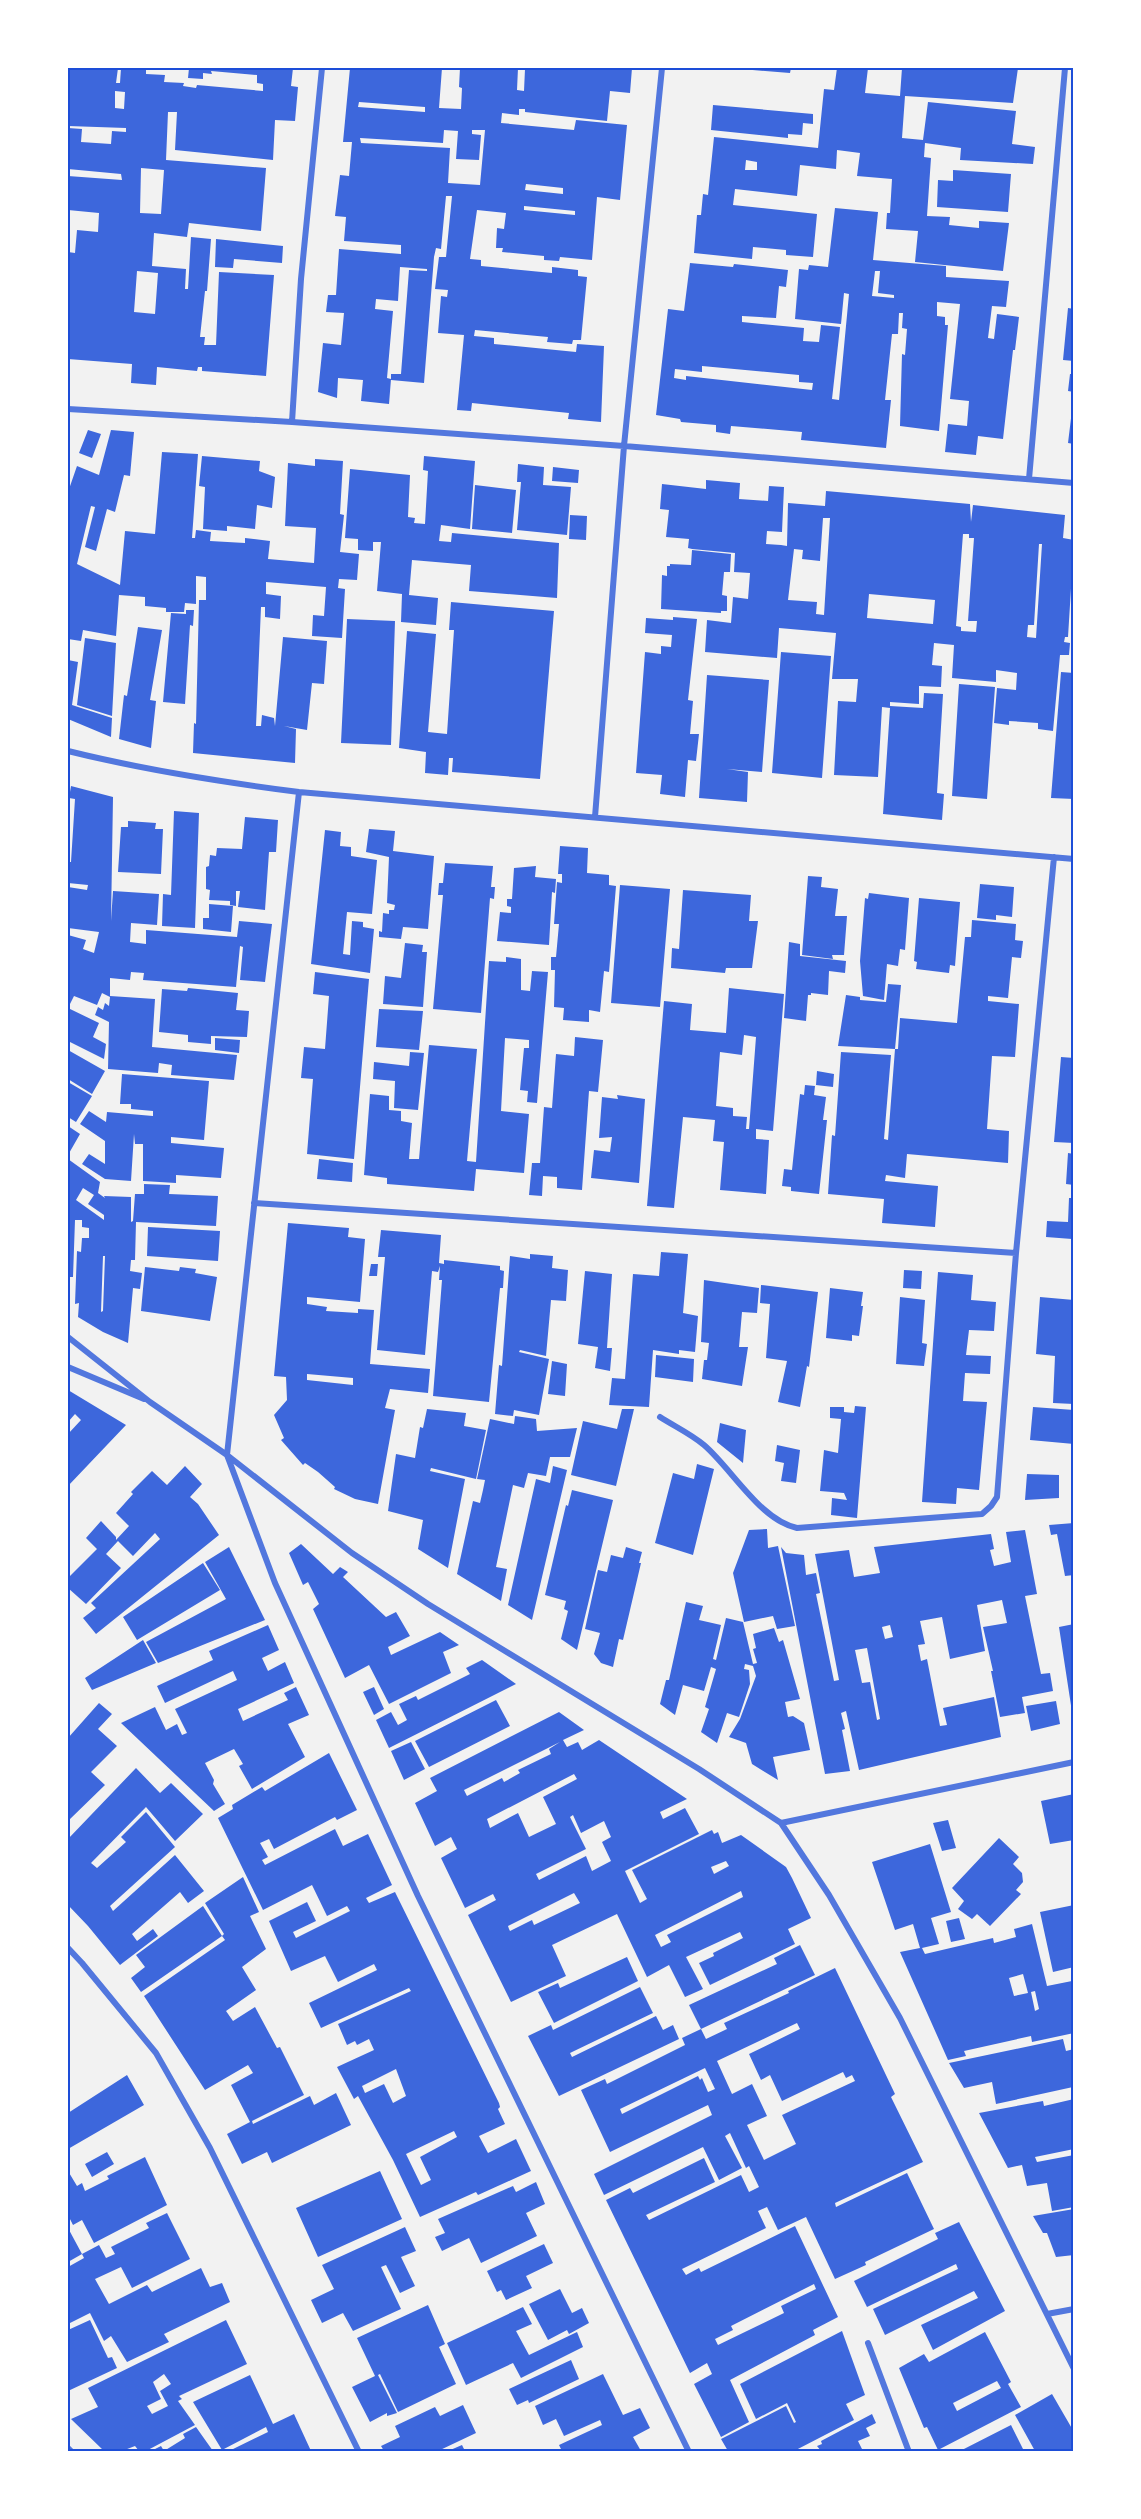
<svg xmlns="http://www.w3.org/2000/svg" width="1141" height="2519" viewBox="0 0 1141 2519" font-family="'Noto Sans',sans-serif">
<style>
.building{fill:#3d67dc;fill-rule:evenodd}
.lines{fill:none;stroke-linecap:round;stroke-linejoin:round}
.minor{stroke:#5277de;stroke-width:6}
.neatline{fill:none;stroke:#1d4ed8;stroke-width:2}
</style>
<rect width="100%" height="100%" fill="#f2f2f2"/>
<path class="building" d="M68,68H118L116,83H120L121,68H146V74L165,75L164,82L184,83L183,86L196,88L197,85L263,91V84L257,83V75L211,71L212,74L203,73V79L188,78L189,68H293L291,86L298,87L295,121L275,120L273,160L175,150L177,112H168L166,160L266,168L261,231L189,223L187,237L154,233L152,266L186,269L185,289H188L191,237L211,239L207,291H205L200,337H205L204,345H216L219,272L274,275L266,376L202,371V367H198L197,371L157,367L156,385L131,383L132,364L68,359V252L75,253L77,230L98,232L99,213L68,210V176L122,180L121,174L68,169V128L82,129L81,142L111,144L112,131L126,132V128L68,126ZM115,91L125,92L124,109L115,108ZM141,168L164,170L161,214L140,213ZM137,271L158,273L155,314L134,312Z
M350,68H442L439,108L461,109L462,88L459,87L460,68H518L517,90L524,91L525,69H531V68L580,70V68H632L630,93L610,91L607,121L525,112V109H519V115L502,113L501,123L574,130L576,120L627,125L620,200L597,197L592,260L560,257L559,261L544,260V256L502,252L503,248H496L497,228L504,229L506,213L477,210L470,259L481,260V266L552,273V267L578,270V276L587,277L581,340H573L572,344L547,342L548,337L475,330L474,336L494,338V344L576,352L577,344L604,346L601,422L568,419L569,413L472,403L471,411L457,410L464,335L438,333L441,296L447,297L448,290L435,289L439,257H446L452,196H446L441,249L436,248L434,257L424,383L391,380V374H401L409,270L427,271V269L400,267L398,301L376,299L375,309L393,311L387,378L391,379L389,404L361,401L363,380L338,378L337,398L318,392L323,343L341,345L344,313L326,312L328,295H336L339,249L401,254V245L344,241L346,217L335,216L340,175L349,176L352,142H343ZM359,102L425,107V112L358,107ZM444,130L458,131L456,159L479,160L481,135L472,134V130H485L480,185L448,183L450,148L361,143L360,138L443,143ZM526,184L563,188V194L525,190ZM524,206L575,211V215L524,210Z
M741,68H791L790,73L741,69Z
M837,68H868L865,93L900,96L902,68H1018L1013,103L905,96L902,138L923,140L928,102L1016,111L1012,144L1035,147L1033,164L960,160L961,148L925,143L924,157L931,158L927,216L950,217L949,225L979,228V221L1009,223L1003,271L915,262L918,231L886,229L887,213H890L892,179L857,176L860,153L837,150L836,169L800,165L797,196L735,189L733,205L817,214L813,257L786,255V250L753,247L752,259L694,253L697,215H701L703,194L708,195L714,137L818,148L824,89L834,90ZM746,160L757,162V170H745Z
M713,105L813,114V124L803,123L802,135L788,134V138L711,130Z
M953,170L1011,174L1008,212L937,207L938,180L953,181Z
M835,208L878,212L873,260L946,266V277L1009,281L1006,307L992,306L988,338L994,339L997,314L1019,317L1015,350H1013L1003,439L978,436L976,455L945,452L948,424L967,426L969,401L950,399L960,304L937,302V316L945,317V325H948L939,431L900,426L902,354L905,355L907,329L902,328L903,313H899L898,334H892L885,400H891L886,448L801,440L802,432L731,426L730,434L716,432V425L681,422L680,419L656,415L668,309L684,311L690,263L733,267L734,264L788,270L786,287L779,286L776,318L742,316V322L804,328L803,341L819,342L821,325L840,327L832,399L839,400L849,294L844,293L841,324L795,319L799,269L808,270L809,265L828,267ZM875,271H880L878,293L894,295V298L872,296ZM702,366L799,375V382L813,383L812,390L686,376V380L674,378L675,369L702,372Z
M216,239L283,246L282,263L234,259L233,268L215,267Z
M1068,308L1074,309V361L1063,360Z
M1070,374H1074V392L1068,391Z
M1072,410H1074V444L1068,443Z
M88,430L101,434L92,458L79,453Z
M111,430L134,432L130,476L124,475L115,512L107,509L96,551L85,547L95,507L91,506L77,564L120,585L125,531L155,534L162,452L198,454L192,538H195L196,530L211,532L210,541L245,543V538L270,541L268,559L314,563L316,528L285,526L288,463L315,466V459L343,461L340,514L344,515L340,552L359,554L357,580L339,579L338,588L345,589L342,638L312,636L313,615L324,616L326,587L266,582V594L281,596L280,619L265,617V607H261L256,726H261L262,715L274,718L275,726L283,637L327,641L324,684L312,683L307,730L284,726L296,729L295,763L193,753L194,723L196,724L199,600H206V577L196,576V604L185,603L184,612H166V608L145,606V597L119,595L116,636L83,630L81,641L68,639V492L77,466L99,475Z
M202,456L260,461L259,471L275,477L272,508L257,505L255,529L227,526V531L203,529L205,487L199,486Z
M424,456L475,461L470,529L441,525L439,541L451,542L452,533L559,543L557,598L469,591L471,565L412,560L409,595L438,598L436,625L401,622L402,594L377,591L381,542H373V551L358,550V539L345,538L350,469L410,475L408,517L415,518L414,523L425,524L428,471L423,470Z
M518,464L544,467L543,485L571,487L567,535L517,530L521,482H517Z
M553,467L579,470L578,483L552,481Z
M706,480L740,483L739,499L768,501L769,486L784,487L782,532L767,531L766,544L781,545L787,546L788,503L825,506L826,491L970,504L971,522L973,505L1065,515L1063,538L1074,540L1068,637H1065L1064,642L1070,643L1069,655H1060L1053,731L1038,729V723L1009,721V725L994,723L997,688L1016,690L1017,673L996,670V682L952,678L954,645L934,643L932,665L942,666L941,687L919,686V704L890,702V708V706L923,708L924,693L943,694L937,793L944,794L942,820L883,814L890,708L882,707L878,777L834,775L838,701L856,702L858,679H832L836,633L779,628L777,658L705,652L707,620L731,623L733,597L748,599L750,573L734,572L735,553L692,549L688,548L689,539L666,537L669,510L660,509L662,484L706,489ZM823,518H830L824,615L816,614L817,602L788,600L794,549L803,550L802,559L820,561ZM963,534H969V538H974L968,621H977L976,632L961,631V627L956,626ZM1039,544H1042L1036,638L1027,637L1028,625H1034ZM869,594L935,600L933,624L867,618Z
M475,485L516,490L512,533L472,529Z
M570,515L587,516L586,540L569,539Z
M692,550L731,554L730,572H724L722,595L727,596V611H721V613L661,609L662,575L667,576V566H670V564L691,565Z
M451,602L554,611L540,779L452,772L453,758H449L448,775L425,773L426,752L399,748L407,631L436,634L428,732L447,734L454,630H449Z
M186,610H194L193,626L190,625L185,704L163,702L171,613L186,614Z
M673,617L697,619L688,700L693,701L690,734H699L696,761L688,760L685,797L660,794L662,775L636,773L645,652L661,654V646L671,647L672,635L645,633L646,618L673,620Z
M347,619L395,621L391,745L341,743Z
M138,627L162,630L150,700L156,701L151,748L119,739L124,695L127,696Z
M85,638L116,643L112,716L77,705Z
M781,652L831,656L822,778L772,773Z
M68,660L78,662L72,705L112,718L111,737L68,719Z
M1061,672L1074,673V799L1051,798Z
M707,675L769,680L762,772L727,769L748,772L747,802L699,798Z
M959,684L995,687L987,799L952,796Z
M71,786L113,797L111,921L113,891L159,894L157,925L131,923L130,942L146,944V930L237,937L239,921L272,924L265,982L240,980L243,947L240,946L236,987L143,980L144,973L131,972L130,980L110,978V996L155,999L152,1047L237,1055L234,1080L171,1075L172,1065L159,1063L158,1073L108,1069L109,1022L95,1015L98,1007L103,1010L105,1003L109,1006L110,997L102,993L97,1005L74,996L70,1004L68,1003V935L86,940L83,949L94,953L99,932L68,928V887L87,890L88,885L68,883V862H71L75,799L69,798Z
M174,811L199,813L195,928L162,926L163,894L171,895Z
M245,817L278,820L276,852H269L265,910L238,907L240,891H236V906L230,905V901L209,900L210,890L206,889V867L209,866L210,855L216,856L217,848L242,849Z
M128,821L156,823L155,829H163L161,874L118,872L121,827H128Z
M369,829L395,831L393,851L434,856L428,929L403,927L401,939L379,937V931L382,932L383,913L389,914V910H394L395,905L387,903L389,857L366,852Z
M325,830L341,832L340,846L351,847V856L377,860L372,914L347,912L343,954L350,955L352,921L363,922V927L374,929L370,973L311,964Z
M560,846L588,848L587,873L609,875V885L616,886L609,972L604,971L600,1012L589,1010V1022L563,1020L564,1008L554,1007L555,970H551V957H556L559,924H554L557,882L562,883V874H558Z
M445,863L493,866L491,887H495L494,899L490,898L481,1013L433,1009L443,895H438L439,883H443Z
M536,866L535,877L556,879L555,893L552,892L549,945L497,941L500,912L511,913V907L507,906V899H512L514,868Z
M808,876L822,877L821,887L838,889L835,916H847L844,955H832L833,959L802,955Z
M980,884L1014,887L1012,917L996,915V920L977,918Z
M620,885L670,889L660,1007L611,1003Z
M683,890L751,895L749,921H758L752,968H726L725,973L671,968L672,948L679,949Z
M869,893L909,898L905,950L900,949L898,966L887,964L884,1000L863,996L860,961L865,898L868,899Z
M919,898L960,902L955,966L950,965L949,973L916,969L917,962L914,961Z
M209,904L233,906L231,932L203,929V918H209Z
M972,920L1016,924L1015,940L1023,941L1021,958L1012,957L1008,998L988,996V1001L1019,1004L1015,1057L992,1056L987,1129L1009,1131L1008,1163L907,1154L905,1178L886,1175L885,1181L938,1186L935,1227L882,1223L884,1199L828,1194L832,1135L835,1136L841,1052L891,1055L884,1139L888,1140L895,1049L838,1046L846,995L860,997V1000L886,1002L888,984L901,985L895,1049H898L900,1018L957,1023L965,937H971Z
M789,942L800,944V956L846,961L845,973L829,971L828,995L811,993V995H808L806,1021L784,1018Z
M405,943L423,945L422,952H427L423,1007L383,1004L385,976L401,978Z
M506,957L521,959V990L530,991L532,971L548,972L537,1103L527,1102L528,1091L520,1090L524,1048H529V1040L505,1038L501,1111L529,1114L524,1173L476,1169L474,1191L387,1184V1178L364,1175L370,1094L389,1096V1110L401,1111V1121L412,1123L409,1159H419L429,1045L477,1049L467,1161L476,1162L489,961L506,962Z
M315,972L369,979L354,1159L307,1154L313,1079L301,1078L304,1047L325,1049L329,996L313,994Z
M188,988L238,993L236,1010L249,1011L247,1037L211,1036V1044L188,1042V1035L159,1032L162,989L187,991Z
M729,988L784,994L773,1131L756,1129V1139L769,1140L766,1194L720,1190L724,1142L713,1141L715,1120L683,1117L674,1208L647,1206L664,1001L692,1004L690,1030L726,1033ZM744,1035L756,1037L749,1129H746L747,1117L733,1116V1108L716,1106L720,1052L742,1055Z
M68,1008L99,1023L93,1037L106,1044L104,1059L68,1041Z
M379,1009L423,1011L419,1050L376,1047Z
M575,1037L603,1040L598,1092L589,1091L582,1190L557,1188V1177L543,1176L542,1196L529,1195L532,1163H540L544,1107L552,1108L556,1054L574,1056Z
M215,1038L240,1040L239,1053L215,1050Z
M68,1050L105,1071L92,1094L68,1079Z
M410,1052L424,1053L418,1110L394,1108L395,1081L373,1079L374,1062L409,1066Z
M1061,1057L1074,1058V1143L1054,1142Z
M817,1071L834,1074L833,1087L816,1085Z
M122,1074L209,1081L204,1140L171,1137V1143L224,1148L221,1178L176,1175V1183L143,1181V1144H135L134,1134L131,1181L105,1179L82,1164L89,1154L105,1164V1141L80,1124L89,1111L106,1122L107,1112L153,1116V1111L131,1109V1104H120Z
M68,1082L92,1096L76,1122L68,1117Z
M805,1085L815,1086L814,1095L826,1097L823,1120H827L819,1194L791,1191V1187L782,1186L784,1169L792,1170L800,1094L804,1095Z
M617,1095L645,1099L639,1183L591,1178L594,1150L610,1152L612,1137L599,1138L602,1097L618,1099Z
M68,1126L80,1134L68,1155Z
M1068,1153L1074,1154V1185L1066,1184Z
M68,1159L100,1182L98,1193L105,1198L104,1196L131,1197V1222L133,1221L135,1194H144V1184L170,1185L169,1194L218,1196L216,1226L136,1222L135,1260H131L130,1271L142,1273L140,1289L133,1288L128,1343L103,1332L78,1317L79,1303L75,1304L77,1251L81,1252L82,1238H89V1228L82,1227V1220H75L73,1277H68ZM83,1188L94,1195L88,1204L104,1215V1220L76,1200ZM103,1256H105L103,1311L101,1312Z
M319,1159L353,1163L352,1182L317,1179Z
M1069,1198H1074L1072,1239L1046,1237L1047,1221L1068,1222Z
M288,1223L349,1228L348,1237L365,1239L360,1302L307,1297V1304L327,1307L326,1311L358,1313V1309L374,1310L370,1364L430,1369L428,1393L390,1389L385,1408L395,1410L378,1504L355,1499L334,1489L335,1487L318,1472L305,1463L303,1465L281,1440L284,1438L274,1415L287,1400L286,1377L274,1376ZM307,1374L353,1378V1385L307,1380Z
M148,1227L220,1231L218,1261L147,1256Z
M381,1230L441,1235L439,1263L444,1264V1260L500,1266V1270L504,1271L503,1288H500L489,1402L433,1396L442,1280H439L440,1266L438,1272L432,1271L425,1355L377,1350L385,1257H378Z
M661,1252L688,1254L683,1313L698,1316L695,1352L679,1350V1354L653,1350L649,1407L609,1405L612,1378L625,1379L633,1274L659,1276Z
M530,1254L553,1256L552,1268L568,1270L566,1301L551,1300L546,1356L520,1350L519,1352L549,1359L539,1415L514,1410L513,1416L495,1414L499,1365L502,1366L510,1256L530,1259Z
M371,1264H378L377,1276H369Z
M145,1267L179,1271L180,1267L196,1269L195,1273L217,1277L210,1321L141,1311Z
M904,1270L922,1271L921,1289L903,1288Z
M585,1271L612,1274L607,1348H612L610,1371L595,1368L598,1347L578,1344Z
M938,1272L973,1275L971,1300L996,1302L994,1331L969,1330L966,1355L991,1356L990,1374L965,1373L963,1401L987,1402L979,1490L957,1488L956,1504L922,1502Z
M704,1280L759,1288L757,1313L742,1312L739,1347H748L742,1386L702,1379L704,1360H707L709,1343L701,1342Z
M761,1285L818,1292L809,1367L807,1366L800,1407L778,1402L787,1361L766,1358L770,1304L760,1303Z
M830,1288L863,1292L861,1306H863L859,1336L852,1335V1341L826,1338Z
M900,1297L925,1300L922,1343L927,1344L924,1366L896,1364Z
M1040,1297L1074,1300V1404L1053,1403L1055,1356L1036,1354Z
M656,1355L694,1359L693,1382L655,1377Z
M552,1361L567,1364L565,1396L548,1394Z
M68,1390L126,1425L68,1486V1434L81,1420L75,1414L68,1422Z
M855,1406L866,1407L857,1518L831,1515L832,1498L847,1500L844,1493L820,1491L824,1450L838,1453L841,1419L830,1418V1407H844V1412L854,1413Z
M1033,1407L1074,1410V1444L1030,1440Z
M427,1409L466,1413L464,1426L486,1430L476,1479L431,1468L430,1471L465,1479L448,1568L418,1549L423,1520L388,1511L396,1454L415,1458L420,1427L423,1428Z
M622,1409H634L616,1486L571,1475L583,1421L617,1429Z
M515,1416L536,1419L537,1431L577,1428L570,1457H550L546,1476L528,1473L524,1488L513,1485L496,1567L507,1569L501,1601L457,1574L473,1501L480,1503L483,1490L485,1480L477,1479L490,1419L514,1424Z
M720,1423L746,1430L743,1463L717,1442Z
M777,1445L800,1450L796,1483L781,1481L784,1463L775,1461Z
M697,1464L714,1469L693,1555L655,1543L673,1473L694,1479Z
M185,1466L202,1484L190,1497L198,1504L219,1535L96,1634L83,1618L96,1608L91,1603L160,1539L155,1533L133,1556L118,1541L106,1554L121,1568L86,1604L68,1588V1578L97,1549L86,1538L101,1521L116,1537V1540L129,1526L116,1513L133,1494L131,1492L152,1471L167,1485Z
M553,1466L567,1470L532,1620L508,1605L536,1479L550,1483Z
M1027,1474L1059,1475V1498L1025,1500Z
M572,1490L613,1500L577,1650L561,1639L568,1611L564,1609L566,1601L545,1595L566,1505L568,1506Z
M1074,1523V1575L1065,1576L1057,1534L1051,1535L1049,1525Z
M767,1529L768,1548L778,1546L795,1626L777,1629L773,1616L744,1622L733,1573L749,1530Z
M1025,1530L1037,1594L1025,1596L1041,1674L1050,1673L1053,1691L1022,1697L1025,1713L1000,1717L991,1671H993L983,1627L1007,1623L1002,1600L977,1605L985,1651L950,1659L942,1617L920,1621L925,1644L918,1645L921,1661L927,1659L940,1726L947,1725L943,1708L994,1697L1001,1737L859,1770L846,1711L841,1713L845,1729L842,1730L850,1771L825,1774L781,1547L786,1553L804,1555L806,1575L816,1573L820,1593L816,1594L834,1681L839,1680L815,1554L849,1550L854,1577L880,1573L874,1547L991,1534L994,1549L990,1550L994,1566L1011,1562L1006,1532ZM890,1625L893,1637L885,1639L882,1627ZM867,1648L880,1719L877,1720L870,1682L862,1683L855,1650Z
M301,1544L333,1574L340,1567L348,1572L343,1577L386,1617L396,1612L410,1636L388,1647L391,1655L440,1632L459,1645L443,1652L451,1673L389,1704L369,1665L345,1678L313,1609L319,1604L308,1582L303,1585L289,1553Z
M229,1547L265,1620L158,1663L146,1642L226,1599L205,1562Z
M626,1547L642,1552L639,1563H641L623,1640L619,1639L613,1667L601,1663L594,1654L600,1633L585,1629L598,1570L607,1572L611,1555L623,1558Z
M203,1563L220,1590L137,1640L123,1617Z
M686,1602L703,1606L699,1620L721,1625L713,1659L716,1660L726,1618L743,1622L753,1664L757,1663L753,1649L756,1648L753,1634L774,1628L779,1642L783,1640L800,1699L785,1702L788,1717L793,1716L804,1723L810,1750L773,1757L778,1780L752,1764L746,1743L729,1737L740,1719L756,1676L753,1666L745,1664L744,1669L749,1670L750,1684L739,1717L727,1713L717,1743L701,1732L709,1709L705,1707L716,1669L711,1667L704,1691L683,1685L675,1715L660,1704L666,1680H669Z
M1074,1624V1712H1072L1059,1627Z
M268,1625L279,1650L262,1658L268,1671L285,1662L294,1683L238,1709L243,1721L288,1700L284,1693L296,1687L309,1715L288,1724L305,1757L252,1789L239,1766L243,1764L234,1749L205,1763L214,1780L213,1784L225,1804L214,1811L121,1723L155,1707L166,1730L177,1724L182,1735L187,1733L175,1709L237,1680L233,1671L165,1703L157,1686L213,1660L209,1651Z
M143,1640L156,1663L92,1690L85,1678Z
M482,1660L516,1684L389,1748L376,1720L391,1712L398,1725L407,1720L399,1704L416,1696L418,1700L470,1674L466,1668Z
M374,1687L384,1709L374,1715L363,1692Z
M496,1700L510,1726L429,1767L415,1741Z
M1056,1701L1060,1724L1031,1731L1026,1706Z
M99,1703L112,1714L98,1729L117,1746L91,1772L105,1785L68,1821V1738Z
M559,1712L584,1730L563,1740L567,1747L578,1742L582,1750L599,1740L687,1799L660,1812L663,1819L685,1808L699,1834L625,1871L640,1903L647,1899L632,1870L712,1830L714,1834L718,1832L722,1843L741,1835L786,1867L792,1878L811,1918L788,1929L795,1944L710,1985L699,1963L714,1956L713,1953L743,1938L740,1932L686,1957L703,1989L685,1997L669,1965L647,1977L617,1914L552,1945L566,1976L511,2002L468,1915L496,1900L493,1894L465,1908L441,1858L457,1849L451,1837L435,1846L415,1803L437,1791L430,1778ZM560,1742L549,1749L551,1754L518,1770L520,1773L504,1782L502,1778L467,1796L464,1790ZM574,1774L577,1779L543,1797L556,1824L529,1837L518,1813L490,1828L487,1819ZM573,1815L581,1833L604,1821L611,1837L602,1842L611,1861L592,1871L586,1856L539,1880L536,1874L586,1849L570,1817ZM726,1861L729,1866L714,1874L711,1867ZM741,1891L743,1897L667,1935L671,1942L661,1947L655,1935ZM574,1893L580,1903L534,1925L532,1920L510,1931L509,1929L508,1926Z
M411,1742L425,1769L404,1780L391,1751Z
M329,1753L357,1810L337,1820L335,1817L274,1849L269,1839L260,1843L268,1857L262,1860L265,1865L335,1829L343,1846L368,1834L392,1885L366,1898L369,1903L395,1892L499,2103L500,2107L498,2109L505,2124L479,2136L488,2153L516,2139L531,2171L478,2195L476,2192L420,2217L393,2160L358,2096L354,2099L337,2067L374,2050L369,2039L357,2045L355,2041L347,2045L338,2024L411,1991L409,1988L321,2028L309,2003L377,1970L374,1964L338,1982L325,1956L291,1971L269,1921L307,1902L316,1921L293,1932L296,1938L350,1911L347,1906L327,1916L312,1885L263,1910L218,1818L233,1809L232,1805L262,1787L265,1791ZM396,2069L406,2096L393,2103L384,2084L365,2093L362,2086ZM454,2131L457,2137L420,2157L431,2180L421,2185L406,2154Z
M136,1768L160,1793L171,1783L203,1814L175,1841L146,1807L91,1863L97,1868L126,1842L121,1837L146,1812L175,1847L110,1906L113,1911L175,1855L204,1891L188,1903L180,1892L132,1934L137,1941L153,1929L158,1936L120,1965L88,1926L68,1905V1839Z
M1074,1794V1840L1050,1844L1041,1801Z
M948,1820L956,1848L942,1851L933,1823Z
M999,1838L1019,1857L1013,1864L1022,1873L1023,1882L1016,1890L1021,1894L990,1926L977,1914L972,1919L958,1909L964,1901L952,1888Z
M930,1844L951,1912L931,1918L939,1944L922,1948L925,1954L993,1938L994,1943L1016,1937L1014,1929L1032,1924L1047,1986L1072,1981L1074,2033L1032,2042L1031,2036L964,2051L966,2056L948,2060L900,1952L920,1948L913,1924L895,1930L872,1862ZM1023,1974L1028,1993L1014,1996L1009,1978ZM1035,1991L1039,2009L1035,2011L1031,1992Z
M243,1877L259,1912L250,1916L266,1949L242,1967L256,1990L226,2011L233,2021L255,2007L277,2048L280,2047L304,2095L252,2121L253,2124L310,2096L314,2105L336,2093L351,2125L272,2163L267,2152L242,2164L227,2134L250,2122L231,2085L253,2073L248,2065L205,2090L144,1996L225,1940L222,1936L141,1992L131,1978L145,1967L136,1955L203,1906L222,1936L224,1934L205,1903Z
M1074,1905V1967L1053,1972L1040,1912Z
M959,1918L965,1939L951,1942L946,1921Z
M800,1945L815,1975L701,2029L706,2039L727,2029L724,2023L789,1993L788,1991L835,1968L895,2094L891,2097L923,2162L835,2203L836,2207L907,2173L934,2229L865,2262L866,2265L835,2279L806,2217L778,2230L767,2207L758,2211L766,2228L682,2269L686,2275L699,2268L701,2272L795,2226L838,2317L813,2330L815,2335L730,2380L749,2422L721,2437L694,2384L712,2374L707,2363L690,2373L606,2200L630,2188L633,2193L704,2158L715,2182L646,2215L649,2220L741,2175L749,2192L759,2187L749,2166L746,2168L730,2133L725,2136L742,2168L719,2180L703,2147L604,2195L594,2174L712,2115L708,2105L610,2152L581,2090L605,2079L607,2084L685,2045L682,2038L701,2029L689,2005L777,1964L774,1958ZM797,2023L800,2029L749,2054L761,2080L770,2075L782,2101L843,2072L846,2078L852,2075L855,2081L782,2115L796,2144L764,2160L747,2125L767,2116L752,2084L732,2094L717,2061ZM705,2068L715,2089L708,2092L702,2078L700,2080L698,2076L622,2114L620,2109ZM814,2284L816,2289L781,2306L784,2313L718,2345L715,2339L733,2330L731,2326Z
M627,1957L638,1981L554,2023L538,1992L558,1983L560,1988Z
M640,1987L653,2013L570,2053L572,2057L656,2016L663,2030L673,2025L679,2039L559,2096L528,2036L551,2025L553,2030Z
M1063,2039L1066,2051L1074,2049L1073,2087L996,2104L992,2082L964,2088L949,2063Z
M127,2075L144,2105L68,2149V2113Z
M1074,2099V2149L1035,2157L1037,2162L1074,2155V2207L1052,2211L1047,2183L1027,2186L1022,2165L1008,2168L979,2113L1043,2101L1044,2106Z
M107,2152L114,2164L92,2177L85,2164Z
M145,2157L167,2205L94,2243L82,2220L73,2225L68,2215V2171L77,2186L82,2183L85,2191L109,2179L107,2176Z
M380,2171L402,2219L318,2257L296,2208Z
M536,2182L545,2204L526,2213L537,2236L481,2263L469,2238L442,2251L435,2237L445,2233L438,2219L513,2186L516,2192Z
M1074,2209V2255L1056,2257L1047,2233H1043L1033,2216Z
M167,2213L190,2259L132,2288L121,2267L95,2279L109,2304L147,2285L152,2292L201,2268L210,2287L222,2283L230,2302L164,2334L169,2342L127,2362L111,2336L104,2341L90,2313L68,2324V2267L84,2258L82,2254L99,2245L106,2258L115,2254L111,2247L149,2228L146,2223Z
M959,2222L1005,2311L933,2350L921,2325L978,2298L974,2291L885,2335L873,2309L958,2269L956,2264L867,2307L854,2281L938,2239L935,2233Z
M405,2227L416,2251L401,2257L415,2286L400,2293L386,2265L381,2267L401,2309L353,2331L343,2313L322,2323L311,2300L334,2289L322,2265Z
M68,2228L82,2254L68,2262Z
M544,2244L553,2263L526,2276L532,2288L506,2300L501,2290L497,2292L487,2271Z
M560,2289L572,2313L582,2308L589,2323L569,2334L567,2330L548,2340L529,2304Z
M428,2305L445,2344L439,2347L456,2384L398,2412L380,2374L378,2375L397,2413L387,2416V2413L370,2422L352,2387L375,2376L357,2338Z
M523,2307L532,2324L516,2331L529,2355L577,2332L583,2347L521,2378L513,2363L466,2385L447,2343Z
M90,2320L108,2358L112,2357L117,2368L68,2391V2330Z
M226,2320L247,2364L179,2396L182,2399L178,2401L195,2425L146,2451H139L135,2446L122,2451H104L71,2419L98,2407L88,2388ZM164,2374L171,2384L160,2391L168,2406L152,2414L147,2406L161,2399L153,2382Z
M842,2331L865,2395L846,2404L854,2420L794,2451H728L721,2439L786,2406L794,2423L796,2422L787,2403L756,2419L740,2384Z
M985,2332L1011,2382L1008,2384L1021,2407L938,2450L927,2427L924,2428L899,2368L924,2354L929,2362ZM997,2381L1001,2388L957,2411L953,2403Z
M571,2360L579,2379L529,2403L528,2400L517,2405L509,2389Z
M603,2374L623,2415L640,2408L650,2428L633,2437L641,2451H562L559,2445L602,2425L600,2420L564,2436L556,2419L543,2425L535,2406Z
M250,2375L273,2424L294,2414L311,2451H229L268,2432L266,2427L222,2450L193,2402Z
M1052,2394L1074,2432V2451H1035L1015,2415Z
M463,2405L476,2433L438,2451H384L381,2446L400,2437L395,2426L435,2407L440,2416Z
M872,2414L876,2423L866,2428L870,2436L858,2441L863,2451H821L817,2446L822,2444L821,2441Z
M1011,2425L1024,2451H960Z
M196,2427L213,2451H151L161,2446L164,2451L185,2438L183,2434Z
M462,2445L465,2451H448Z"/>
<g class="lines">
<path class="minor" d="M68,409L292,422L624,446L1074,483
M292,422L301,279L322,68
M1029,479L1065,68
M68,751C144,770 221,782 299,792L1074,859
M299,792L227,1455L275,1583L418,1896L689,2452
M595,817L624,446L662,68
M254,1203L1016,1253
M68,1337L150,1402L227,1455L352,1553L428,1604L699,1769L781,1823L829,1895L900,2018L1074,2369
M68,1367L144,1399
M660,1417C674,1426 691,1434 704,1445C732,1469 760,1520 797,1528L982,1514L991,1506L997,1497L1016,1253L1054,857
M781,1823L1074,1762
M68,1948L82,1963L156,2053L210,2148L359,2452
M1047,2314L1074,2309
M868,2343L909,2452
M68,2448L72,2452"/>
</g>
<rect width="1141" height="2519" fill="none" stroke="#ffffff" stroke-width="138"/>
<rect x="69" y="69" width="1003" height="2381" class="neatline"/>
</svg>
